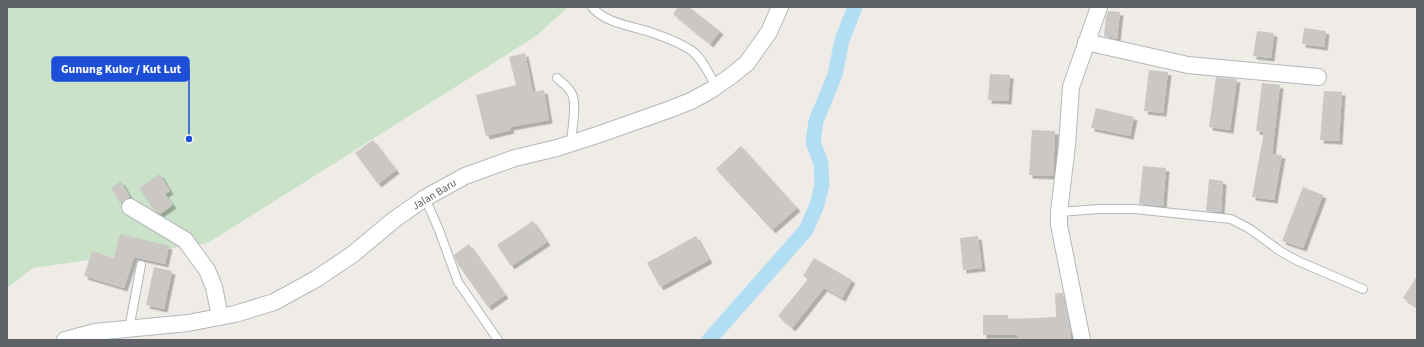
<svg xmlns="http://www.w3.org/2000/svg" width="1424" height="347" viewBox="0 0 1424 347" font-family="'Source Sans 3',sans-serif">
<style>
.green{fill:#cae3c8}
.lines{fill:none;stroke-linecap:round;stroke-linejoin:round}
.canal{stroke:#b2def4;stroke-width:15}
.building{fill:#cac7c4;filter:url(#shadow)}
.service-casing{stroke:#b4b7ba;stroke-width:10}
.minor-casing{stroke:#b4b7ba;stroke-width:18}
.service{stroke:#fff;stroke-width:8}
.minor{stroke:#fff;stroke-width:16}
.labels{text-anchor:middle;stroke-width:3;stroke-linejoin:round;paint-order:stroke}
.street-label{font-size:11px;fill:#5f6266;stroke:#fff}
.leader{fill:none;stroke:#1d4ed8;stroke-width:1.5}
.callout-dot{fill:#1d4ed8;stroke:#fff;stroke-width:1.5}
.callout{fill:#1d4ed8;stroke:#1d4ed8;stroke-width:1.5}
.callout-label{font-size:12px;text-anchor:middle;font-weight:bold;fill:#fff}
</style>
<defs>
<filter id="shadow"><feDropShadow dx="3.5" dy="3.5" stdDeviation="0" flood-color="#0004"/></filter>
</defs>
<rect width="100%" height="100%" fill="#efece8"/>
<path class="green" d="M7,7H568L536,36L208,243L33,268L7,288Z"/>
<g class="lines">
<path class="canal" d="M709,340L806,230L817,205L822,185L821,163L813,142L816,121L835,75L842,40L855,7"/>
</g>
<path class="building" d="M678,7H689L720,31L710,44L673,14Z
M1108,11L1120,12L1117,39L1104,36L1106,17Z
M1304,28L1326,31L1324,47L1302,44Z
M1257,31L1274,33L1271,58L1253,56Z
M525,53L533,92L544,90L549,120L510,127L511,130L486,136L476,95L516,85L509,57Z
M1149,70L1168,72L1163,113L1144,111Z
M990,74L1010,75L1008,101L988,100Z
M1216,77L1237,79L1230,130L1209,127Z
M1262,83L1280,85L1272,154L1282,155L1274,200L1252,197L1264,132L1256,131Z
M1324,91L1342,92L1339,141L1320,140Z
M1096,108L1134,117L1130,136L1091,128Z
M1032,130L1055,131L1053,176L1029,175Z
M373,140L396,170L378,184L355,153Z
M741,146L797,208L772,230L716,169Z
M1143,166L1166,168L1163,206L1139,204Z
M160,174L170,191L165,194L173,205L160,214L154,210L139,188Z
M1209,179L1223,181L1221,212L1206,211Z
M121,181L130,197L120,203L111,188Z
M1303,187L1323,195L1303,248L1282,241Z
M533,221L547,242L511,266L497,245Z
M120,234L169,246L165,264L134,257L124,288L84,276L92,251L114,258Z
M696,236L709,260L660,287L647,263Z
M978,236L982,268L963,270L960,238Z
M469,244L505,295L488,307L457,263L454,255Z
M814,258L852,280L842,298L824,288L792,328L778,316L808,279L803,276Z
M154,267L172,271L164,309L146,305Z
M1417,276V307L1403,298Z
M1055,293H1063L1071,332V340H1017V335H983V315H1008V319L1056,317Z"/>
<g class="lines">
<g class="service-casing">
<path id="service" d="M592,7C605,23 631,26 650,32C664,37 680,42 692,51C703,59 709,75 716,86
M557,78C562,83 569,87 572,94C577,105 572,130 571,142
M425,198L439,230L458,282L498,340
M1059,212L1099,209H1134L1231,219L1250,229L1280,251L1298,261L1363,289
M129,329L141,265"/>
</g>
<g class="minor-casing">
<path id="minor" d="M1086,42L1188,65L1318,77
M130,207L185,240L207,270L214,287L220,317
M65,340L95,332L188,323L235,314L274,302L316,279L353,254L395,219L425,198L465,176L515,158L557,148L600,134L668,110L691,101L711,90L731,76L747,63L769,32L780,7
M1082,340L1059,225V212L1067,145L1071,87L1099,7"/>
</g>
<use href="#service" class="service"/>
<use href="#minor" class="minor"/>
</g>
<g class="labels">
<g class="street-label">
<text transform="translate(434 194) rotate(-31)" y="4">Jalan Baru</text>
</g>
</g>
<path class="leader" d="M189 139L189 69"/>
<circle class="callout-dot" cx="189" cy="139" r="4"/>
<rect class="callout" x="52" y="57" width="137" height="24" rx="4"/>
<g class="callout-label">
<text x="121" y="73">Gunung Kulor / Kut Lut</text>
</g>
<rect width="1424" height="347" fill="none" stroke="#5f6266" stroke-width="16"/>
</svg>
